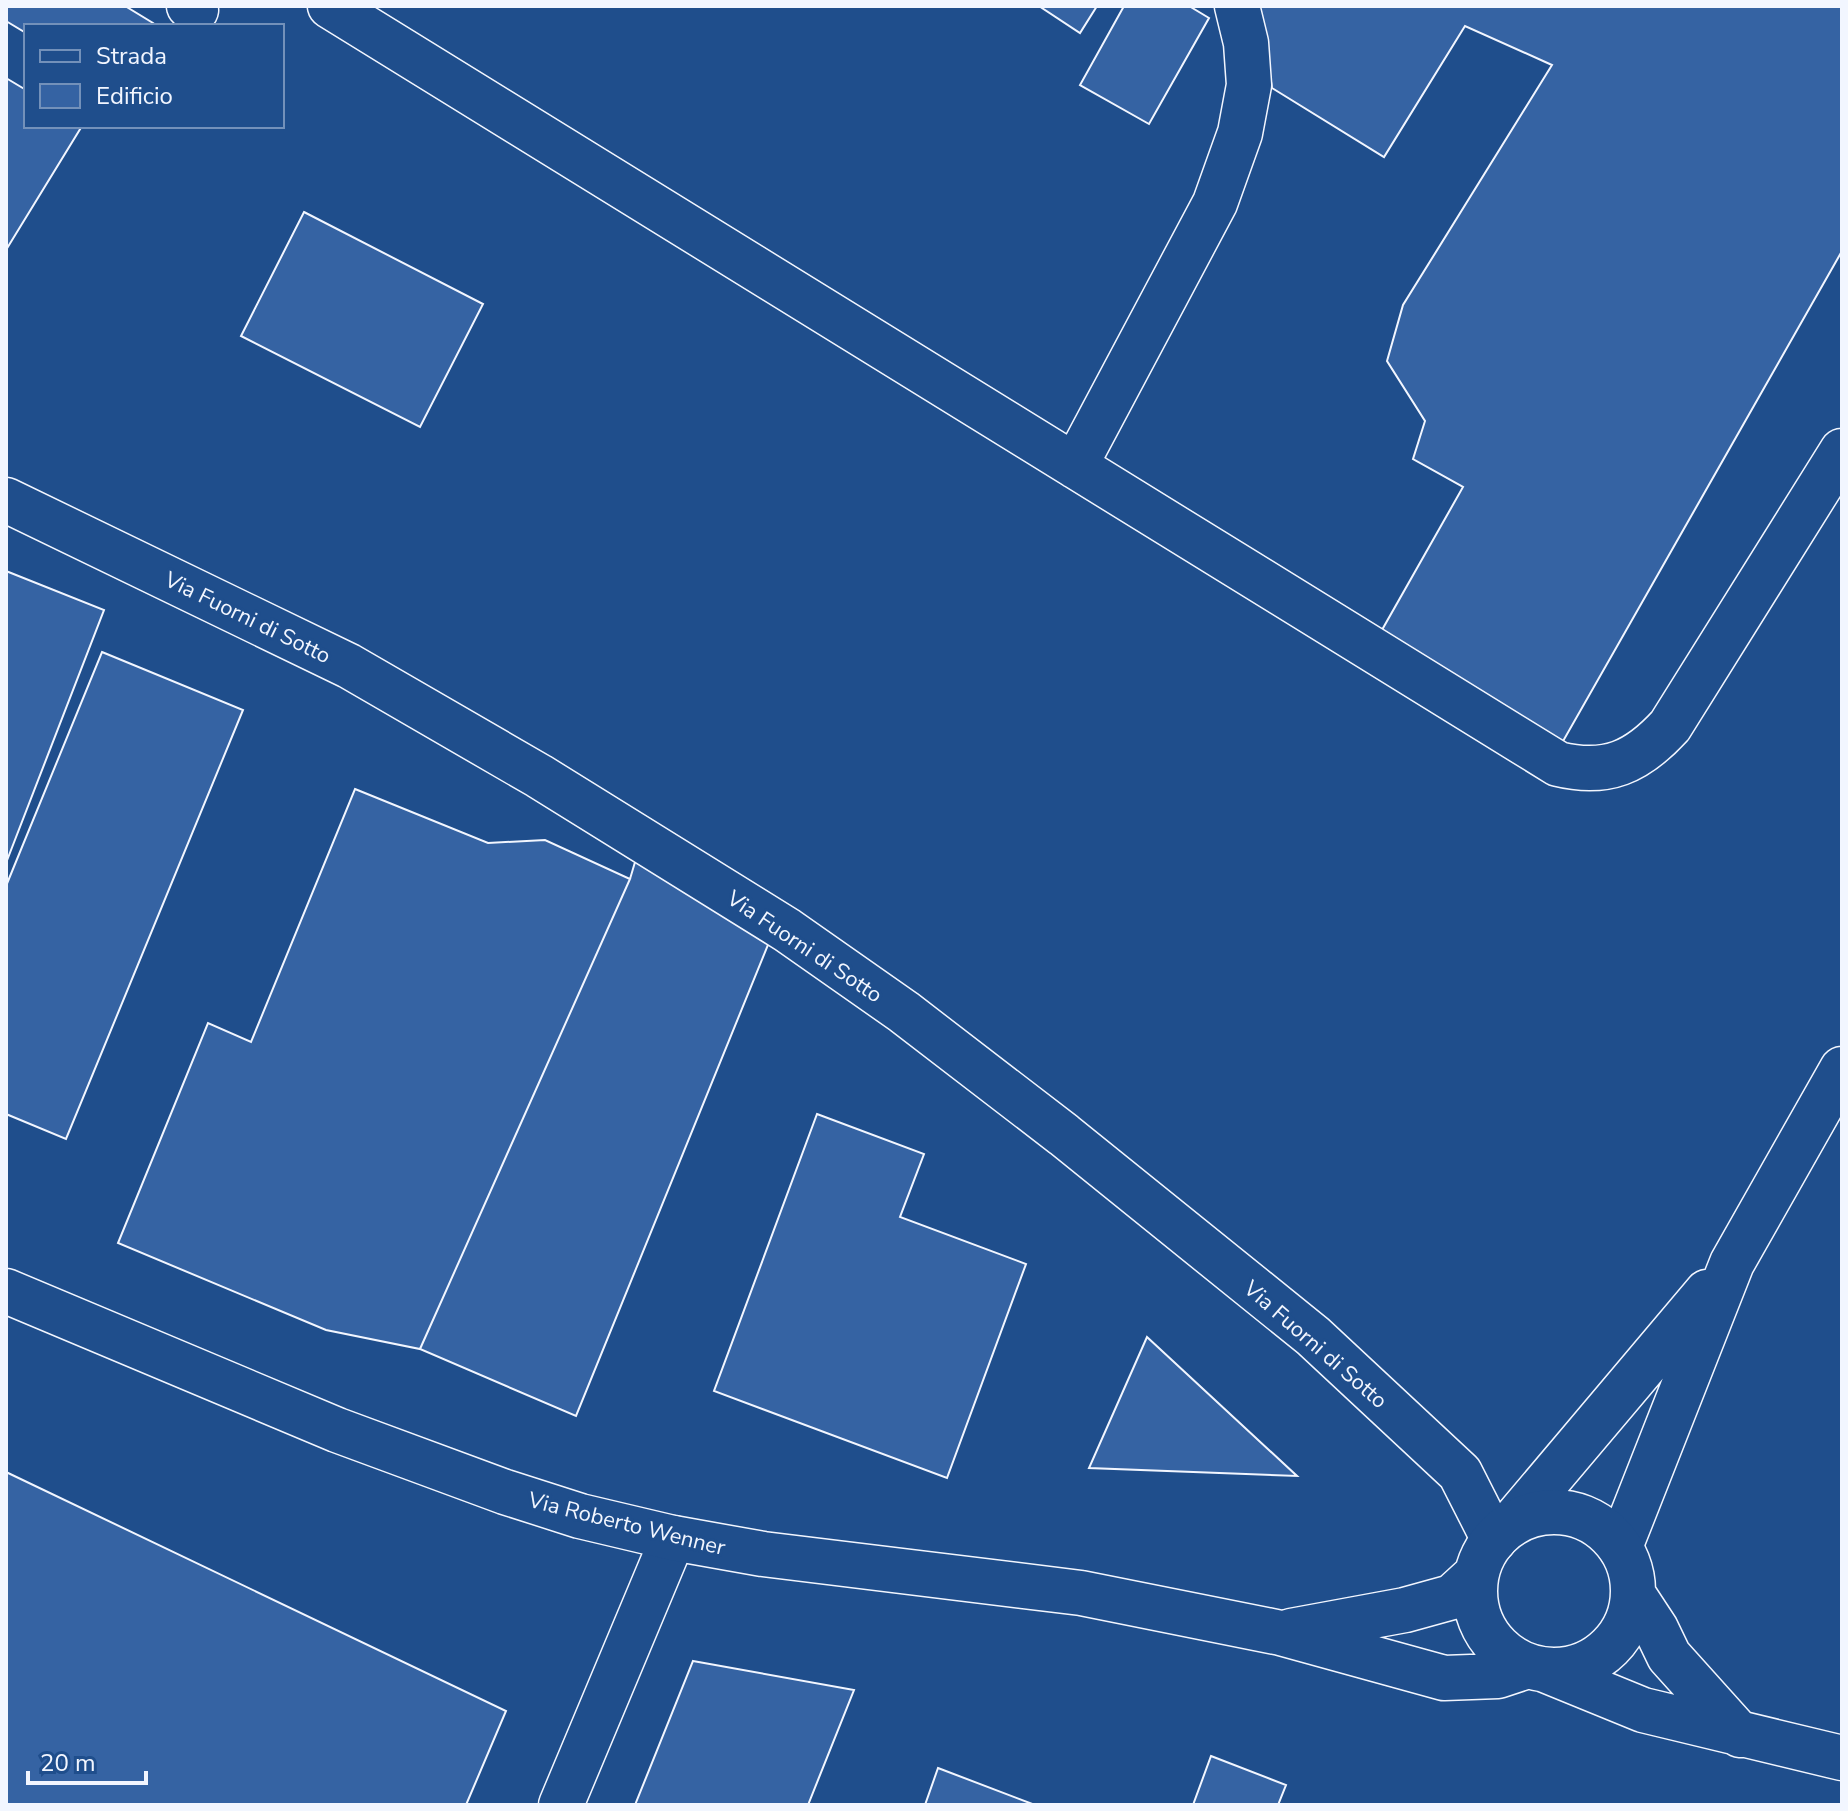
<svg xmlns="http://www.w3.org/2000/svg" width="1848" height="1811" viewBox="0 0 1848 1811" font-family="'Nunito Sans',sans-serif">
<style>
.building{fill:#3563a3;stroke:#f2f6ff;stroke-width:2}
.lines{fill:none;stroke-linecap:round;stroke-linejoin:round}
.minor-casing{stroke:#f2f6ff;stroke-width:47}
.major-casing{stroke:#f2f6ff;stroke-width:47}
.minor{stroke:#1f4e8c;stroke-width:44}
.major{stroke:#1f4e8c;stroke-width:44}
.labels{text-anchor:middle;stroke-width:6;stroke-linejoin:round;paint-order:stroke}
.street-label{font-size:22px;fill:#f2f6ff;stroke:#1f4e8c}
</style>
<rect width="100%" height="100%" fill="#1f4e8c"/>
<path class="building" d="M6,6H125L153,23L151,26H26V33L6,21Z
M1039,6H1097L1080,33Z
M1124,6H1189L1209,18L1149,124L1080,85Z
M1259,6H1842V251L1562,743L1378,637L1463,487L1413,459L1425,421L1387,361L1403,305L1552,65L1465,26L1384,157L1272,88Z
M6,78L26,90V126H82L6,250Z
M304,212L483,304L420,427L241,336Z
M6,571L104,610L6,863Z
M102,652L243,710L66,1139L6,1114V886Z
M355,789L488,843L545,840L630,879L420,1349L326,1330L118,1243L208,1023L251,1042Z
M638,852L772,935L576,1416L420,1349L630,879Z
M817,1114L924,1154L900,1217L1026,1264L947,1478L714,1391Z
M1147,1337L1297,1476L1089,1468Z
M6,1472L506,1711L466,1805H6Z
M693,1661L854,1690L808,1805H635Z
M1211,1756L1286,1785L1278,1805H1193Z
M938,1768L1035,1805H925Z"/>
<g class="lines">
<g class="minor-casing">
<path id="minor" d="M189,6L196,10
M330,6L1558,764C1607,776 1637,762 1670,726L1842,451
M1075,466L1215,203L1240,133L1249,85L1246,43L1237,6
M6,500L349,666L539,776L787,930L904,1012L1064,1135L1313,1336L1460,1473L1494,1540
M1512,1523L1707,1292
M1620,1547L1732,1263L1842,1069
M561,1805L673,1538"/>
</g>
<g class="major-casing">
<path id="major" d="M6,1291L337,1430L505,1492L580,1516L673,1538L763,1554L1081,1593L1281,1633L1444,1678L1498,1676L1528,1666
M1475 1591a79 79 0 1 1 158 0a79 79 0 1 1-158 0Z
M1633,1594L1656,1629L1669,1656L1740,1735
M1291,1631L1405,1610L1452,1597L1476,1575
M1545,1670L1643,1710L1842,1758"/>
</g>
<use href="#minor" class="minor"/>
<use href="#major" class="major"/>
</g>
<g class="labels">
<g class="street-label">
<text transform="translate(248 617) rotate(26)" y="8">Via Fuorni di Sotto</text>
<text transform="translate(805 946) rotate(34)" y="8">Via Fuorni di Sotto</text>
<text transform="translate(1316 1344) rotate(41)" y="8">Via Fuorni di Sotto</text>
<text transform="translate(627 1523) rotate(14)" y="8">Via Roberto Wenner</text>
</g>
</g>
<rect width="1848" height="1811" fill="none" stroke="#f2f6ff" stroke-width="16"/>
<rect x="24" y="24" width="260" height="104" fill="#1f4e8c" stroke="#7391ba" stroke-width="2"/>
<rect x="40" y="50" width="40" height="12" fill="#1f4e8c" stroke="#7391ba" stroke-width="2"/>
<text x="96" y="64" font-size="24" fill="#f2f6ff">Strada</text>
<rect x="40" y="84" width="40" height="24" fill="#3563a3" stroke="#7391ba" stroke-width="2"/>
<text x="96" y="104" font-size="24" fill="#f2f6ff">Edificio</text>
<path d="M28 1771v12h118v-12" fill="none" stroke="#f2f6ff" stroke-width="4"/>
<text x="40" y="1771" font-size="24" fill="#f2f6ff" stroke="#1f4e8c" stroke-width="6" paint-order="stroke">20 m</text>
</svg>
